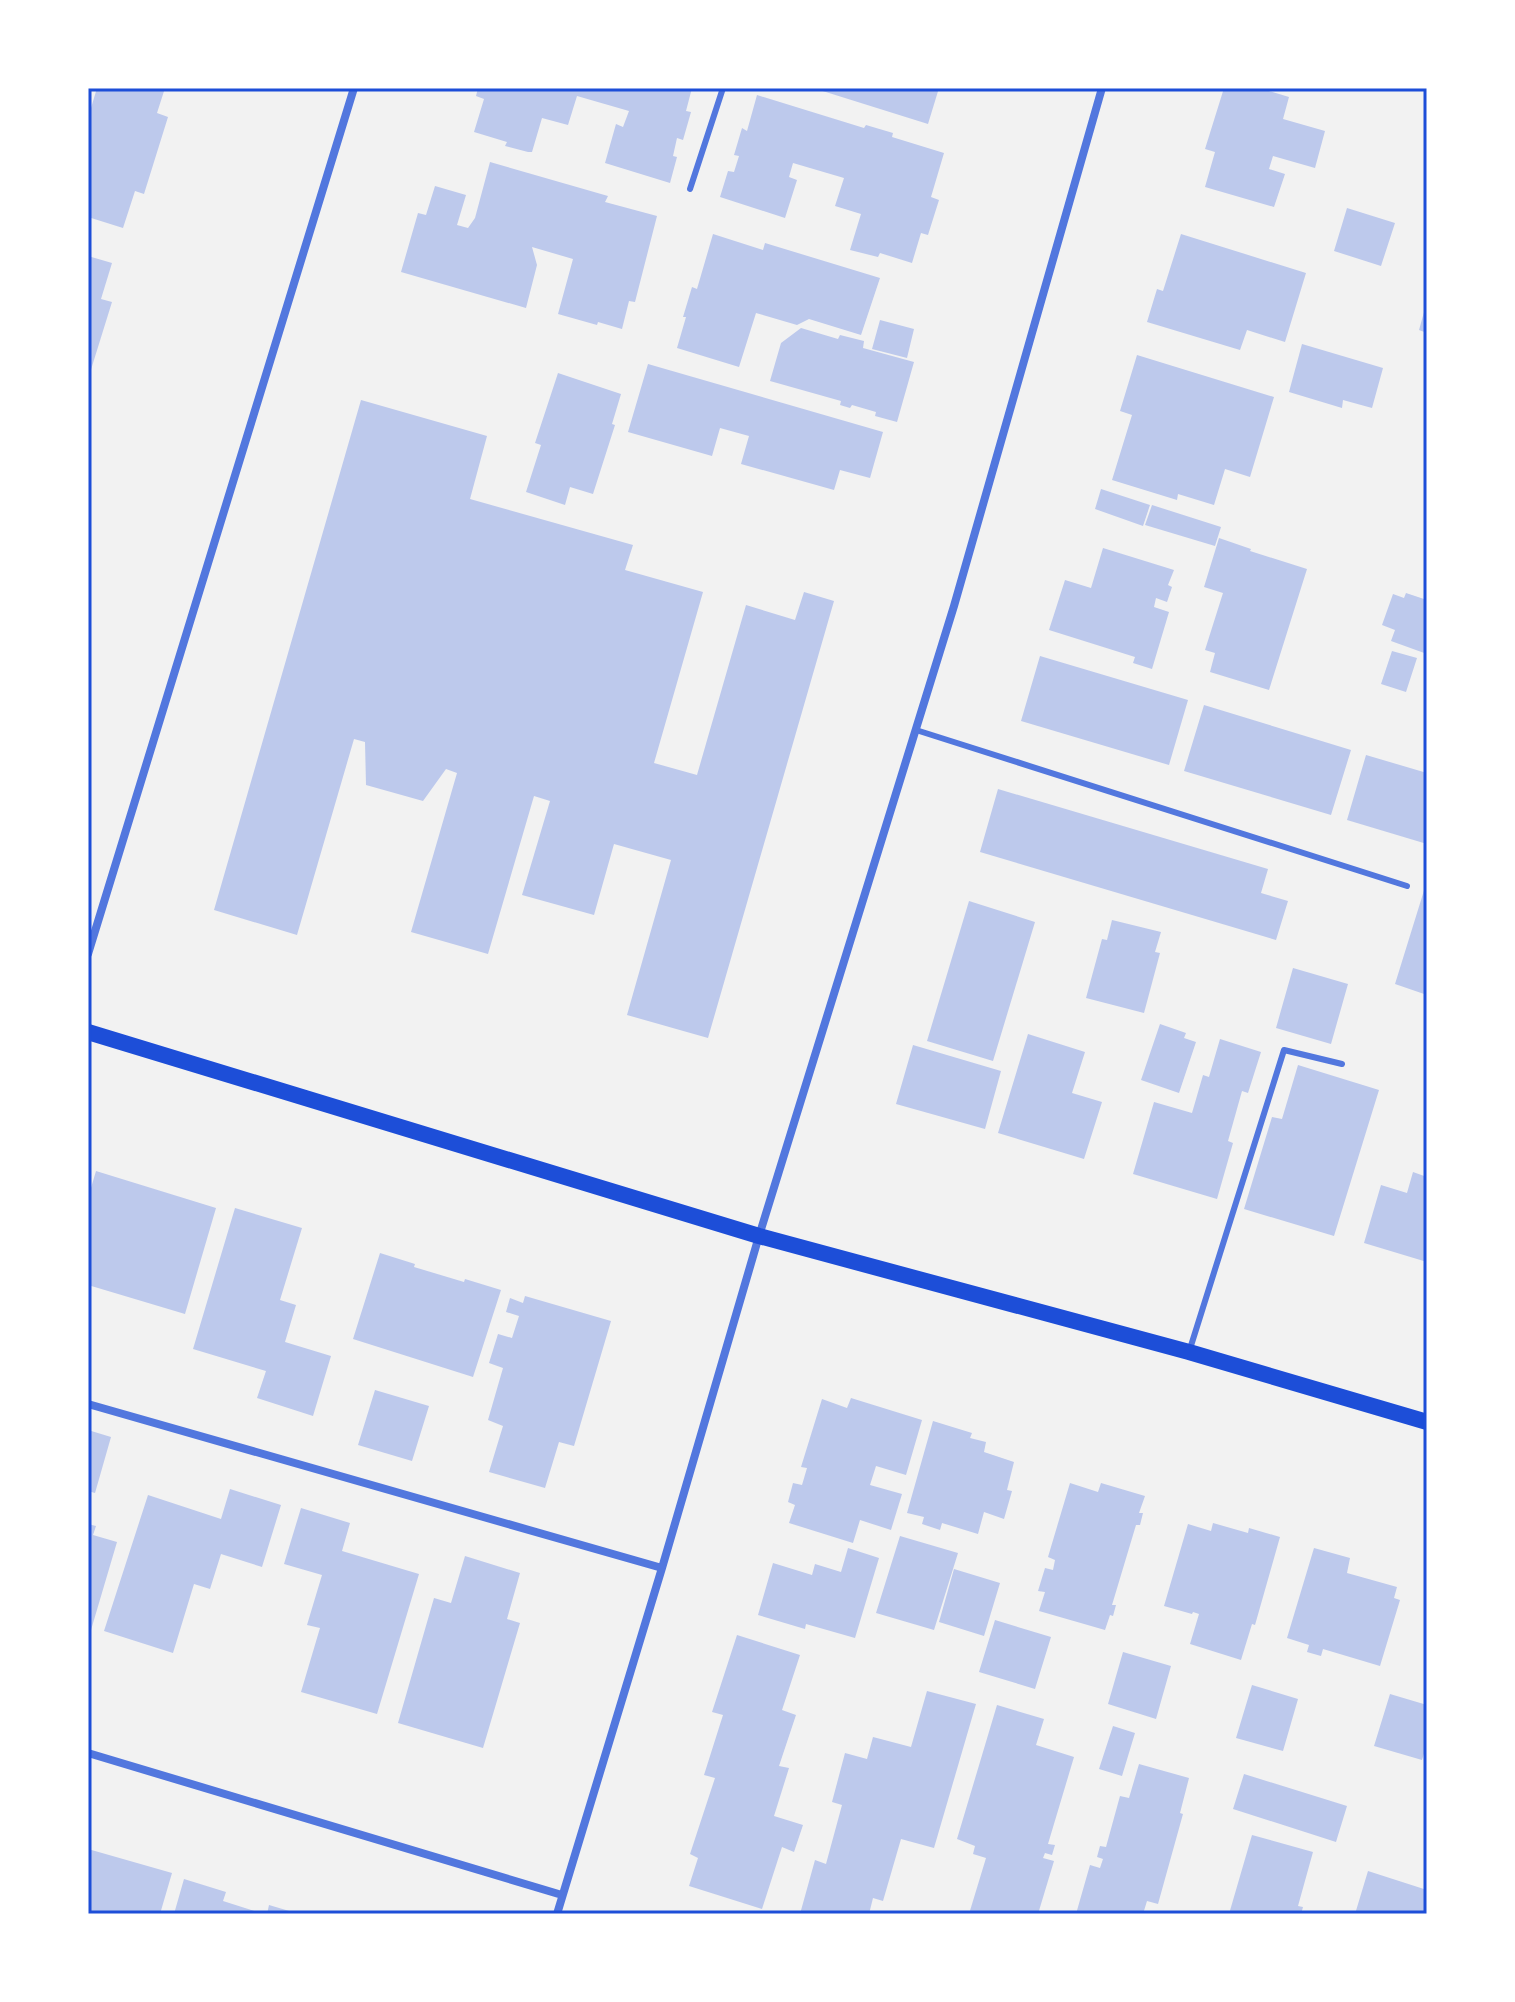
<svg xmlns="http://www.w3.org/2000/svg" width="1515" height="2002" viewBox="0 0 1515 2002" font-family="'Exo 2',sans-serif">
<style>
.building{fill:#bdc9ec}
.lines{fill:none;stroke-linecap:round;stroke-linejoin:round}
.service{stroke:#5277de;stroke-width:6}
.minor{stroke:#5277de;stroke-width:8}
.secondary{stroke:#1d4ed8;stroke-width:16}
.neatline{fill:none;stroke:#1d4ed8;stroke-width:3}
</style>
<rect width="100%" height="100%" fill="#f2f2f2"/>
<path class="building" d="M97,88H165L157,113L168,117L144,194L135,191L123,228L88,217V118Z
M478,88H692L686,111L691,112L683,140L677,138L673,156L677,157L670,183L605,163L616,124L623,127L629,111L577,96L568,125L542,118L532,152H528L505,146L507,142L474,132L484,99L476,96Z
M813,88H939L928,124Z
M1224,88H1259L1289,97L1283,119L1325,131L1315,168L1273,156L1269,169L1285,174L1274,207L1205,187L1215,152L1205,149Z
M757,95L864,128L866,125L893,133L892,137L944,153L931,197L939,200L928,235L921,233L912,263L880,253L878,257L850,250L861,214L835,206L844,178L793,163L789,177L797,180L785,218L720,197L728,171L734,172L739,156L734,155L742,128L747,131Z
M490,162L608,196L605,202L657,216L635,302L629,301L622,329L598,322L597,325L558,314L573,259L532,247L537,265L526,308L401,272L418,213L426,215L435,186L466,195L457,225L468,228L475,218Z
M1347,208L1395,223L1381,266L1334,251Z
M713,234L763,250L765,243L880,278L861,335L809,319L797,325L756,313L739,367L677,348L686,317H683L692,287L697,289Z
M1181,234L1306,273L1285,342L1247,330L1240,350L1147,322L1157,289L1163,291Z
M88,256L112,263L101,299L112,302L89,376Z
M1426,305H1427V333L1419,330Z
M880,320L914,329L907,358L872,349Z
M801,328L838,339L840,335L864,341L863,348L914,362L897,422L875,416L876,412L852,405L850,408L840,405L841,401L770,381L781,343Z
M1302,344L1383,368L1372,408L1343,400L1342,408L1289,392Z
M1137,355L1274,397L1250,477L1225,469L1214,505L1178,494L1177,500L1112,480L1132,415L1120,411Z
M648,364L883,432L870,478L840,470L834,490L741,464L749,436L720,428L712,456L628,432Z
M558,373L621,394L612,424L615,425L593,494L570,487L565,505L526,492L541,445L535,443Z
M361,400L487,436L470,499L633,545L625,570L703,592L654,763L697,775L746,605L795,620L804,592L834,601L708,1038L627,1015L671,860L614,844L594,915L522,895L550,801L534,796L488,954L411,932L457,773L446,769L423,801L366,785L365,742L354,739L297,935L214,910Z
M1101,489L1150,505L1143,526L1095,509Z
M1152,505L1221,527L1215,546L1145,525Z
M1219,538L1251,549L1250,551L1307,569L1269,690L1210,672L1215,653L1205,650L1223,593L1204,587Z
M1103,548L1174,570L1168,585L1172,587L1167,602L1156,598L1154,607L1169,612L1152,669L1133,663L1135,657L1049,630L1065,580L1091,588Z
M1406,593L1427,600V654L1391,641L1395,630L1382,625L1393,594L1404,598Z
M1392,651L1417,658L1406,692L1381,684Z
M1040,656L1188,700L1169,765L1021,721Z
M1204,705L1351,750L1331,815L1184,771Z
M1366,755L1427,773V844L1347,820Z
M998,789L1268,869L1261,893L1288,901L1276,940L980,852Z
M1426,884H1427V995L1395,984Z
M969,901L1035,922L993,1061L927,1041Z
M1112,920L1161,932L1155,952L1160,953L1144,1013L1086,998L1102,939L1107,940Z
M1293,968L1348,984L1331,1044L1276,1028Z
M1160,1024L1186,1033L1184,1038L1196,1042L1179,1093L1141,1080Z
M1028,1034L1085,1052L1072,1093L1102,1102L1084,1159L998,1133Z
M1220,1039L1261,1052L1248,1093L1242,1091L1228,1141L1233,1143L1217,1199L1133,1174L1154,1102L1192,1113L1203,1075L1209,1077Z
M913,1045L1001,1071L985,1129L896,1104Z
M1298,1065L1379,1090L1334,1236L1244,1209L1272,1117L1282,1119Z
M96,1171L216,1208L185,1314L88,1285V1198Z
M1413,1172L1427,1177V1262L1364,1243L1381,1185L1407,1193Z
M235,1208L302,1228L280,1300L296,1305L285,1342L331,1356L313,1416L257,1398L266,1371L193,1349Z
M380,1253L415,1264L414,1267L464,1282L465,1279L501,1290L473,1377L353,1339Z
M525,1296L611,1321L574,1446L559,1442L545,1488L489,1472L503,1426L488,1420L503,1368L489,1363L498,1334L512,1338L519,1316L506,1312L510,1298L523,1303Z
M375,1390L429,1406L412,1461L358,1445Z
M851,1398L922,1420L906,1475L876,1466L870,1485L902,1494L891,1530L860,1520L853,1543L789,1523L795,1505L788,1502L793,1483L802,1485L807,1468L801,1467L822,1399L847,1408Z
M933,1421L972,1433L970,1438L986,1442L984,1452L1014,1462L1007,1490L1012,1491L1004,1519L984,1512L978,1534L942,1523L940,1530L922,1524L924,1517L907,1513Z
M88,1430L111,1437L95,1493L88,1491Z
M1070,1483L1098,1492L1101,1483L1145,1496L1139,1513H1143L1140,1525H1136L1112,1605H1116L1113,1616L1110,1615L1105,1630L1039,1611L1045,1592L1038,1591L1045,1568L1053,1570L1055,1560L1048,1557Z
M230,1489L281,1505L262,1567L221,1554L210,1589L194,1584L173,1653L104,1631L148,1495L221,1519Z
M301,1508L350,1523L342,1551L419,1574L377,1714L301,1692L320,1628L307,1625L322,1575L284,1564Z
M1213,1523L1248,1533L1249,1528L1280,1537L1255,1625L1252,1624L1241,1660L1190,1644L1199,1614L1193,1612L1192,1614L1164,1606L1188,1524L1211,1531Z
M88,1524L96,1526L93,1535L117,1542L91,1630L88,1629Z
M900,1536L958,1553L934,1630L876,1613Z
M848,1548L879,1558L855,1638L806,1624L805,1629L758,1615L773,1563L812,1575L815,1564L841,1572Z
M1314,1548L1350,1558L1347,1573L1397,1587L1394,1598L1400,1600L1380,1666L1323,1649L1321,1656L1307,1652L1309,1645L1287,1638Z
M465,1556L520,1573L507,1619L520,1623L483,1748L398,1723L434,1598L451,1603Z
M954,1569L1000,1583L984,1636L939,1622Z
M995,1620L1051,1637L1035,1689L979,1672Z
M737,1635L800,1655L782,1710L796,1715L779,1766L789,1768L774,1816L803,1825L794,1852L782,1847L762,1909L689,1886L698,1858L690,1854L715,1778L704,1775L723,1715L712,1712Z
M1123,1652L1171,1666L1156,1719L1108,1704Z
M1252,1685L1298,1699L1283,1751L1236,1738Z
M927,1691L976,1704L934,1848L901,1839L883,1901L873,1898L869,1914H800L815,1860L826,1864L842,1805L832,1802L845,1753L867,1759L873,1737L911,1747Z
M1390,1694L1427,1705V1744L1422,1760L1374,1746Z
M997,1705L1044,1719L1036,1745L1074,1757L1048,1844L1055,1845L1052,1855L1045,1853L1043,1858L1054,1861L1038,1914H969L986,1858L973,1854L975,1846L957,1839Z
M1113,1726L1135,1733L1122,1776L1099,1769Z
M1139,1764L1189,1778L1180,1813L1183,1814L1158,1904L1147,1901L1143,1914H1076L1090,1865L1100,1868L1103,1859L1097,1857L1100,1846L1106,1847L1120,1796L1129,1798Z
M1244,1774L1347,1806L1336,1842L1233,1809Z
M1252,1835L1313,1852L1298,1906L1303,1907L1301,1914H1229Z
M88,1849L172,1873L160,1914H88Z
M1368,1871L1427,1890V1903L1424,1914H1355Z
M184,1879L226,1892L223,1901L264,1914H174Z
M269,1905L296,1913V1914H267Z"/>
<g class="lines">
<path class="service" d="M690,189L723,88
M916,730L1407,886
M1189,1352L1284,1050L1342,1064"/>
<path class="minor" d="M88,954L354,88
M88,1404L662,1568
M88,1753L562,1895
M557,1914L662,1568L759,1236L954,606L1102,88"/>
<path class="secondary" d="M88,1032L759,1236L1189,1352L1427,1422"/>
</g>
<rect width="1515" height="2002" fill="none" stroke="#ffffff" stroke-width="180"/>
<rect x="90" y="90" width="1335" height="1822" class="neatline"/>
</svg>
